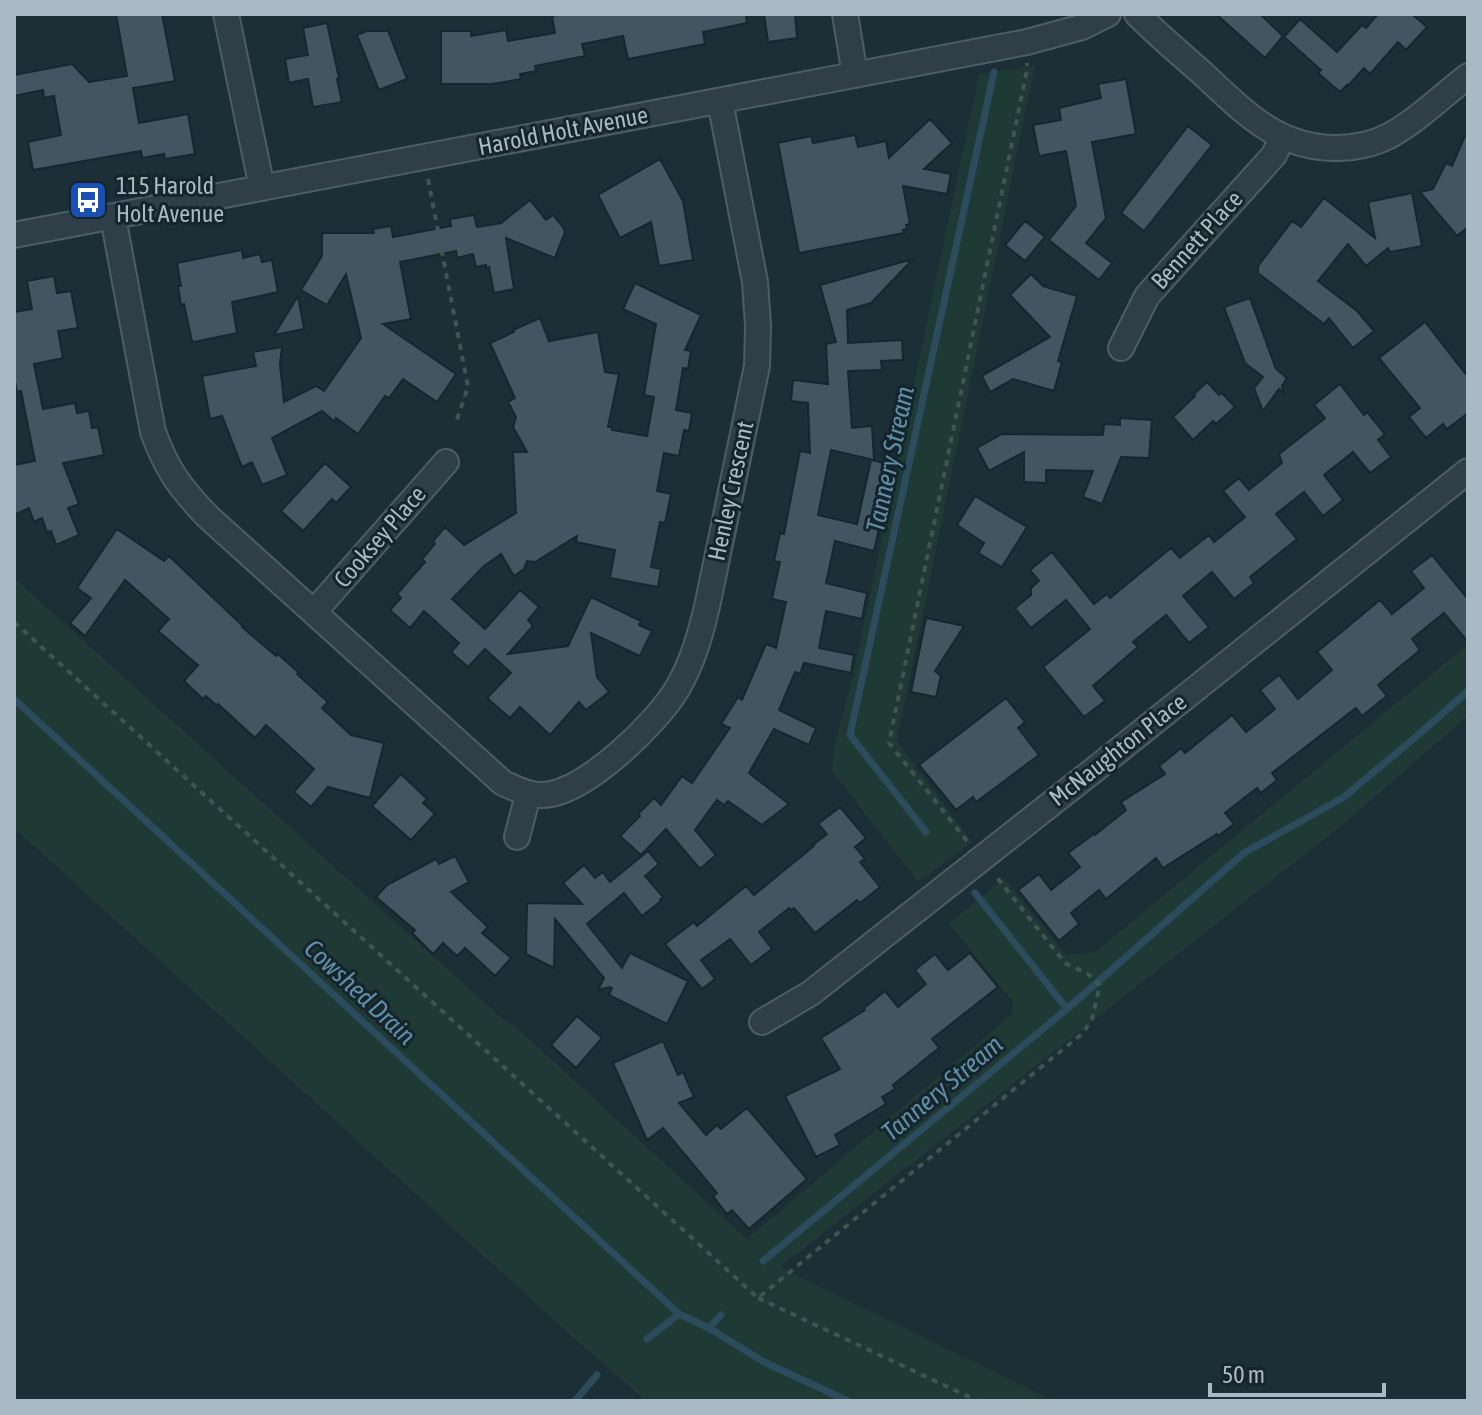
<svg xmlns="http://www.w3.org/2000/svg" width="1482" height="1415" viewBox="0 0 1482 1415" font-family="'Asap Condensed',sans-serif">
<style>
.green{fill:#1f3935}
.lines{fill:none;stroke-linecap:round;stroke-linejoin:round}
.stream{stroke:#2c4c5e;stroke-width:7}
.building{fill:#425661;stroke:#18262d;stroke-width:2}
.street-casing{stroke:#4d5d65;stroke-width:28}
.path{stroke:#3e5653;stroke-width:4;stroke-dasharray:6 6;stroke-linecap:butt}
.street{stroke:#303f47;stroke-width:24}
.labels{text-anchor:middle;stroke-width:6;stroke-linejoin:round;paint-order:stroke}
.street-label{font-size:24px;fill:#a9bac5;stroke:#16242b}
.poi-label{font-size:24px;fill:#a9bac5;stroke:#16242b;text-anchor:start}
.water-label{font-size:26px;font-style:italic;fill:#5e8fa8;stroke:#16242b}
</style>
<rect width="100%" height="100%" fill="#1c2e36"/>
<path class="green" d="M1035,66L897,741L972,842L918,882L832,771L834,748L855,665L979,74Z
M14,578L503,1019L514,1025L747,1239L1012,1014L1013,1002L949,924L1004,878L1066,955L1095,952L1468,644V716L1346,822L780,1267L1054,1401H646L578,1342L14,828Z"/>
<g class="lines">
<path class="stream" d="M14,699L679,1314L709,1328L764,1362L848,1401
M926,832L850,735L994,72
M975,893L1067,1009
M763,1261L1067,1009L1244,853L1344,797L1418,735L1468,691
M709,1328L721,1315
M647,1339L679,1314
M575,1401L597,1375"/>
</g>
<path class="building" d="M116,14H162L175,81L133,88L139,123L188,114L195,154L165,159L164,154L142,158L141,151L33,170L28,142L61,135L54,96L44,98L43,90L14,96V75L72,64L89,82L127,76Z
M563,14H746L747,23L703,32L705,44L628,59L623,36L582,44L585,56L535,66L536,71L520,74L521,79L492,84H441V31H471V36L506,30L508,41L555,33L552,16Z
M764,14H795L797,38L768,42Z
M1216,14H1260L1283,36L1265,58Z
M1378,14H1412L1427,27L1406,50L1398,42L1370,74L1364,68L1348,86L1347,85L1340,92L1318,73L1321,70L1284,37L1300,19L1337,52L1362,25L1366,28Z
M327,23L339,78L337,79L342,102L313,107L308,79L289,83L285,59L308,55L303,28Z
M367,31H388L407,79L379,90L357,35Z
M1126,79L1136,134L1092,142L1106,218L1086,243L1112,263L1099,280L1049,240L1076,206L1066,151L1039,156L1033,125L1061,120L1059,108L1101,98L1098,84Z
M930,119L952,143L924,169L951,174L947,194L903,186L910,224L906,225L907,229L903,230L904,233L799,253L778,143L811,136L813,143L855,135L858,147L886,141L889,158Z
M1188,126L1212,145L1144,231L1121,213Z
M1468,129V227L1457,236L1420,192L1433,189L1446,163L1452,166Z
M660,159L683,201L693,260L659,266L651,222L620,238L598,195Z
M1412,193L1422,246L1390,252L1388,248L1366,266L1348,244L1318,281L1357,311L1374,331L1353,348L1329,318L1324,324L1258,273V266L1292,221L1301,227L1324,198L1375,238L1368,202Z
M530,200L546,220L553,215L563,227L565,232L555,258L506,238L514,289L494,293L489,267L486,268V265L476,267L473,254L457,258L456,251L400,262L411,319L383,324L456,374L437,402L403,379L389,398L385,396L358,434L336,418L335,422L322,411L272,438L287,475L262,485L252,462L242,467L222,416L210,419L202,376L256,366L253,352L282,347L280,364L284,402L316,386L324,391L361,338L346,274L327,305L301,290L322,256V233H374L373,229L391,226L393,237L451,226L450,219L474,215L477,227L501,223Z
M1025,221L1045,237L1025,261L1005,245Z
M242,250L243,258L260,254L262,262L272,260L278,292L232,302L237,333L194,342L192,341L184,304L181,305L178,286H181L177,263Z
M913,259L871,303L847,310L848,343L902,340L903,360L881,361L882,370L848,371L852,428L872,426L874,460L831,450L818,515L857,524L871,460L893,465L874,551L835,541L826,583L867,593L862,619L826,611L819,648L854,655L851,673L804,663L800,674L795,672L779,710L816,728L809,745L774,729L749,773L789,804L762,825L728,801L724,805L717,800L695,830L716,855L700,869L666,829L641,855L620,836L640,816L638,814L654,798L661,805L682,776L692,783L730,728L721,724L738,697L742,700L766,644L776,648L786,602L772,599L780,562L774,561L780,533L784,534L800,451L810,453L808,403L791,401L793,380L828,384L826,344L836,342L820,285Z
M1031,274L1043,286L1077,296L1058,361L1062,362L1054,391L1013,379L990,392L982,376L1050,337L1010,295Z
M54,276L57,293L71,291L78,328L58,331L63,358L34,364L43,409L75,403L77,413L89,411L92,428L98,427L104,455L63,463L79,504L68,508L79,535L56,545L51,531L47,532L42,518L34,522L29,508L14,515V465L35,461L21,391L17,392L14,377V312L32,309L27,281Z
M635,283L701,315L685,350L691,351L688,369L683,368L676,410L692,413L689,431L684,430L679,456L664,453L657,491L671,494L665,523L660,522L651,567L661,569L658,587L610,578L615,550L576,542L577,536L535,562L527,561L524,569L514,576L501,554L484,566L452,599L485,629L520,590L539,607L528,620L533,626L508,654L568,646L591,597L641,621L639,625L652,631L640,656L591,633L597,677L609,692L586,710L579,702L550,735L520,707L510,718L487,698L511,673L485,649L468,667L451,652L459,643L424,611L410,628L390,610L401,598L397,594L425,562L422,559L435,544L433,541L445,527L464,545L516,513L513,452H527L513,427L516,417L508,402L515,398L490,343L514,332L513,330L540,318L549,341L598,332L605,372L619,374L608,427H612V430L647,436L654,397L644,395L656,324L623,309Z
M298,296L304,329L274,335Z
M1250,298L1276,369L1287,378L1282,386L1284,393L1279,389L1263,411L1254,388L1263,377L1245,363L1224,307Z
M1425,322L1468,377V413L1447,429L1443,424L1426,438L1409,417L1420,408L1379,358Z
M1207,382L1219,395L1222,393L1235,407L1216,424L1213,421L1193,440L1173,417L1195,396L1194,394Z
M1340,384L1364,415L1367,412L1385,434L1378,440L1391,457L1370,473L1353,452L1324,475L1343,500L1323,516L1304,492L1276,514L1297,539L1250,577L1254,583L1234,599L1212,572L1183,596L1209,627L1189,643L1166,615L1133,642L1138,647L1093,686L1105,701L1084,717L1043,667L1090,629L1066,600L1031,628L1015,608L1031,595V588L1039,581L1030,570L1052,552L1094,604L1107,594L1110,598L1171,548L1180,558L1209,535L1214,542L1245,517L1223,491L1239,478L1249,490L1282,463L1279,454L1325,418L1314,405Z
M1120,418L1152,420L1149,458L1121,457L1102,504L1083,497L1093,471L1046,470V483L1024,482V452L989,471L977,448L1002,434L1103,435L1104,424L1120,425Z
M325,463L351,487L336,503L332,499L303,531L281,511Z
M975,496L1027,527L1002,567L978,553L984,543L957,525Z
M117,529L164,561L169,556L243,626L242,627L276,656L278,654L299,673L297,674L328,702L322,708L351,735L384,743L370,798L328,787L311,807L294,792L314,769L266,725L255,738L218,704L217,706L206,696L203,699L184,681L198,665L158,631L169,619L125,580L85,636L70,623L91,598L77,588Z
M1432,555L1468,599V642L1444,613L1412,639L1420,650L1378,685L1387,696L1362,716L1356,708L1272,773L1277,780L1261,793L1257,788L1225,813L1234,824L1218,836L1217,834L1163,868L1156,858L1106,899L1099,890L1071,913L1079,924L1059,941L1018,890L1039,874L1051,890L1080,867L1068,853L1094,834L1095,835L1126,810L1121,802L1165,774L1159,766L1181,748L1185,753L1232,715L1246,732L1275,709L1260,690L1279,675L1298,699L1332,670L1317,652L1380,600L1392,614L1424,588L1411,571Z
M926,618L964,626L935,671L941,676L936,697L911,692Z
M1006,698L1025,722L1018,728L1039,755L976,802L973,797L956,810L919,765Z
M401,774L427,799L423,803L435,814L411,840L372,806Z
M840,807L866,838L855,847L865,859L860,862L880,887L860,903L857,900L815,933L794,908L791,910L789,908L759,932L772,949L751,965L730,939L701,960L715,979L702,989L665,944L694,922L697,926L746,886L754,895L814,846L813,845L827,834L818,824Z
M648,851L659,864L645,876L663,897L660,900L661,901L642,916L624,893L587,924L622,968L630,953L688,981L667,1024L609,995L612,988L610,987L598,990L604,978L555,919L554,968L526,954L527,903L582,904L563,883L584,865L595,878L603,872L610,882Z
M455,856L469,882L451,892L488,927L482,933L511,958L495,976L465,948L457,956L443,943L433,954L412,933L415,930L376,897L387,885L436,859L439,864Z
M970,953L998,987L932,1039L939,1048L893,1085L895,1089L882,1097L886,1104L835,1135L840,1145L816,1157L785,1096L840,1069L821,1038L865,1010L864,1008L885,991L898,1007L926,984L915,970L935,954L948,970Z
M577,1016L602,1038L576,1068L551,1045Z
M663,1041L678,1075L683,1072L694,1097L679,1103L706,1135L717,1125L721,1129L747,1108L807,1179L749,1229L732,1210L727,1214L713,1196L717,1193L663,1128L647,1140L613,1063Z"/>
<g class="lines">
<g class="street-casing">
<path id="street" d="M226,14L262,188
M845,14L855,75
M1137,14C1157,34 1179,53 1201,72C1242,110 1276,148 1336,148C1355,148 1373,144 1389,136C1418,120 1442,96 1468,76
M113,217L153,432C167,470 179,486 206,515L503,783C519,790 533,798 551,794C591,786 656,724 677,689C693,662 701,633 708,602L757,366L758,326L755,282L720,101
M14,235L1027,42L1082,27L1108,14
M1121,348L1147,296L1274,155L1282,138
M314,612L446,462
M517,837L528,795
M762,1022L811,993L1099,766L1468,471"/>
</g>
<path class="path" d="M428,179L468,387L455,425
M14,622L758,1298L1083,1033L1092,1019L1100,985L1088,974L1065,963L995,875
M967,841L889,743L1027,70V63
M758,1298L978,1401"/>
<use href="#street" class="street"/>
</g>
<defs>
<g id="bus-square" transform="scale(2)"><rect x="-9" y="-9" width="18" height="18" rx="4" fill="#1a4fb4" stroke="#16242b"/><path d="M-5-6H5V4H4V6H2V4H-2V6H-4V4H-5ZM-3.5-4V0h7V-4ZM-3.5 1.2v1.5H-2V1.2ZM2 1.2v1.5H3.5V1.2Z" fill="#fff"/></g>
</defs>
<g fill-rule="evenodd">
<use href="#bus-square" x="88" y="200"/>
</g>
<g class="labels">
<g class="street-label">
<text transform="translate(563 131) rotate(-11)" y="8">Harold Holt Avenue</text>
<text transform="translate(1197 240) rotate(-48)" y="8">Bennett Place</text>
<text transform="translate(731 491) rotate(-78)" y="8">Henley Crescent</text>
<text transform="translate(380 537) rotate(-49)" y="8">Cooksey Place</text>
<text transform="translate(1118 750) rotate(-38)" y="8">McNaughton Place</text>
</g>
<g class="poi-label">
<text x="116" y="194">115 Harold<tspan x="116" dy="28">Holt Avenue</tspan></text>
</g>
<g class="water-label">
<text transform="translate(890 459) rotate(-78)" y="9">Tannery Stream</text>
<text transform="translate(360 992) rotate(43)" y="9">Cowshed Drain</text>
<text transform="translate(942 1088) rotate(-40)" y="9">Tannery Stream</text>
</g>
</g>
<rect width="1482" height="1415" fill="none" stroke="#a9bac5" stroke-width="32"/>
<path d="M1210 1383v12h174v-12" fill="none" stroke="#a9bac5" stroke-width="4"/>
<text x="1222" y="1383" font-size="24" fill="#a9bac5" stroke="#16242b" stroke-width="6" paint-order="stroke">50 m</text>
</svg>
